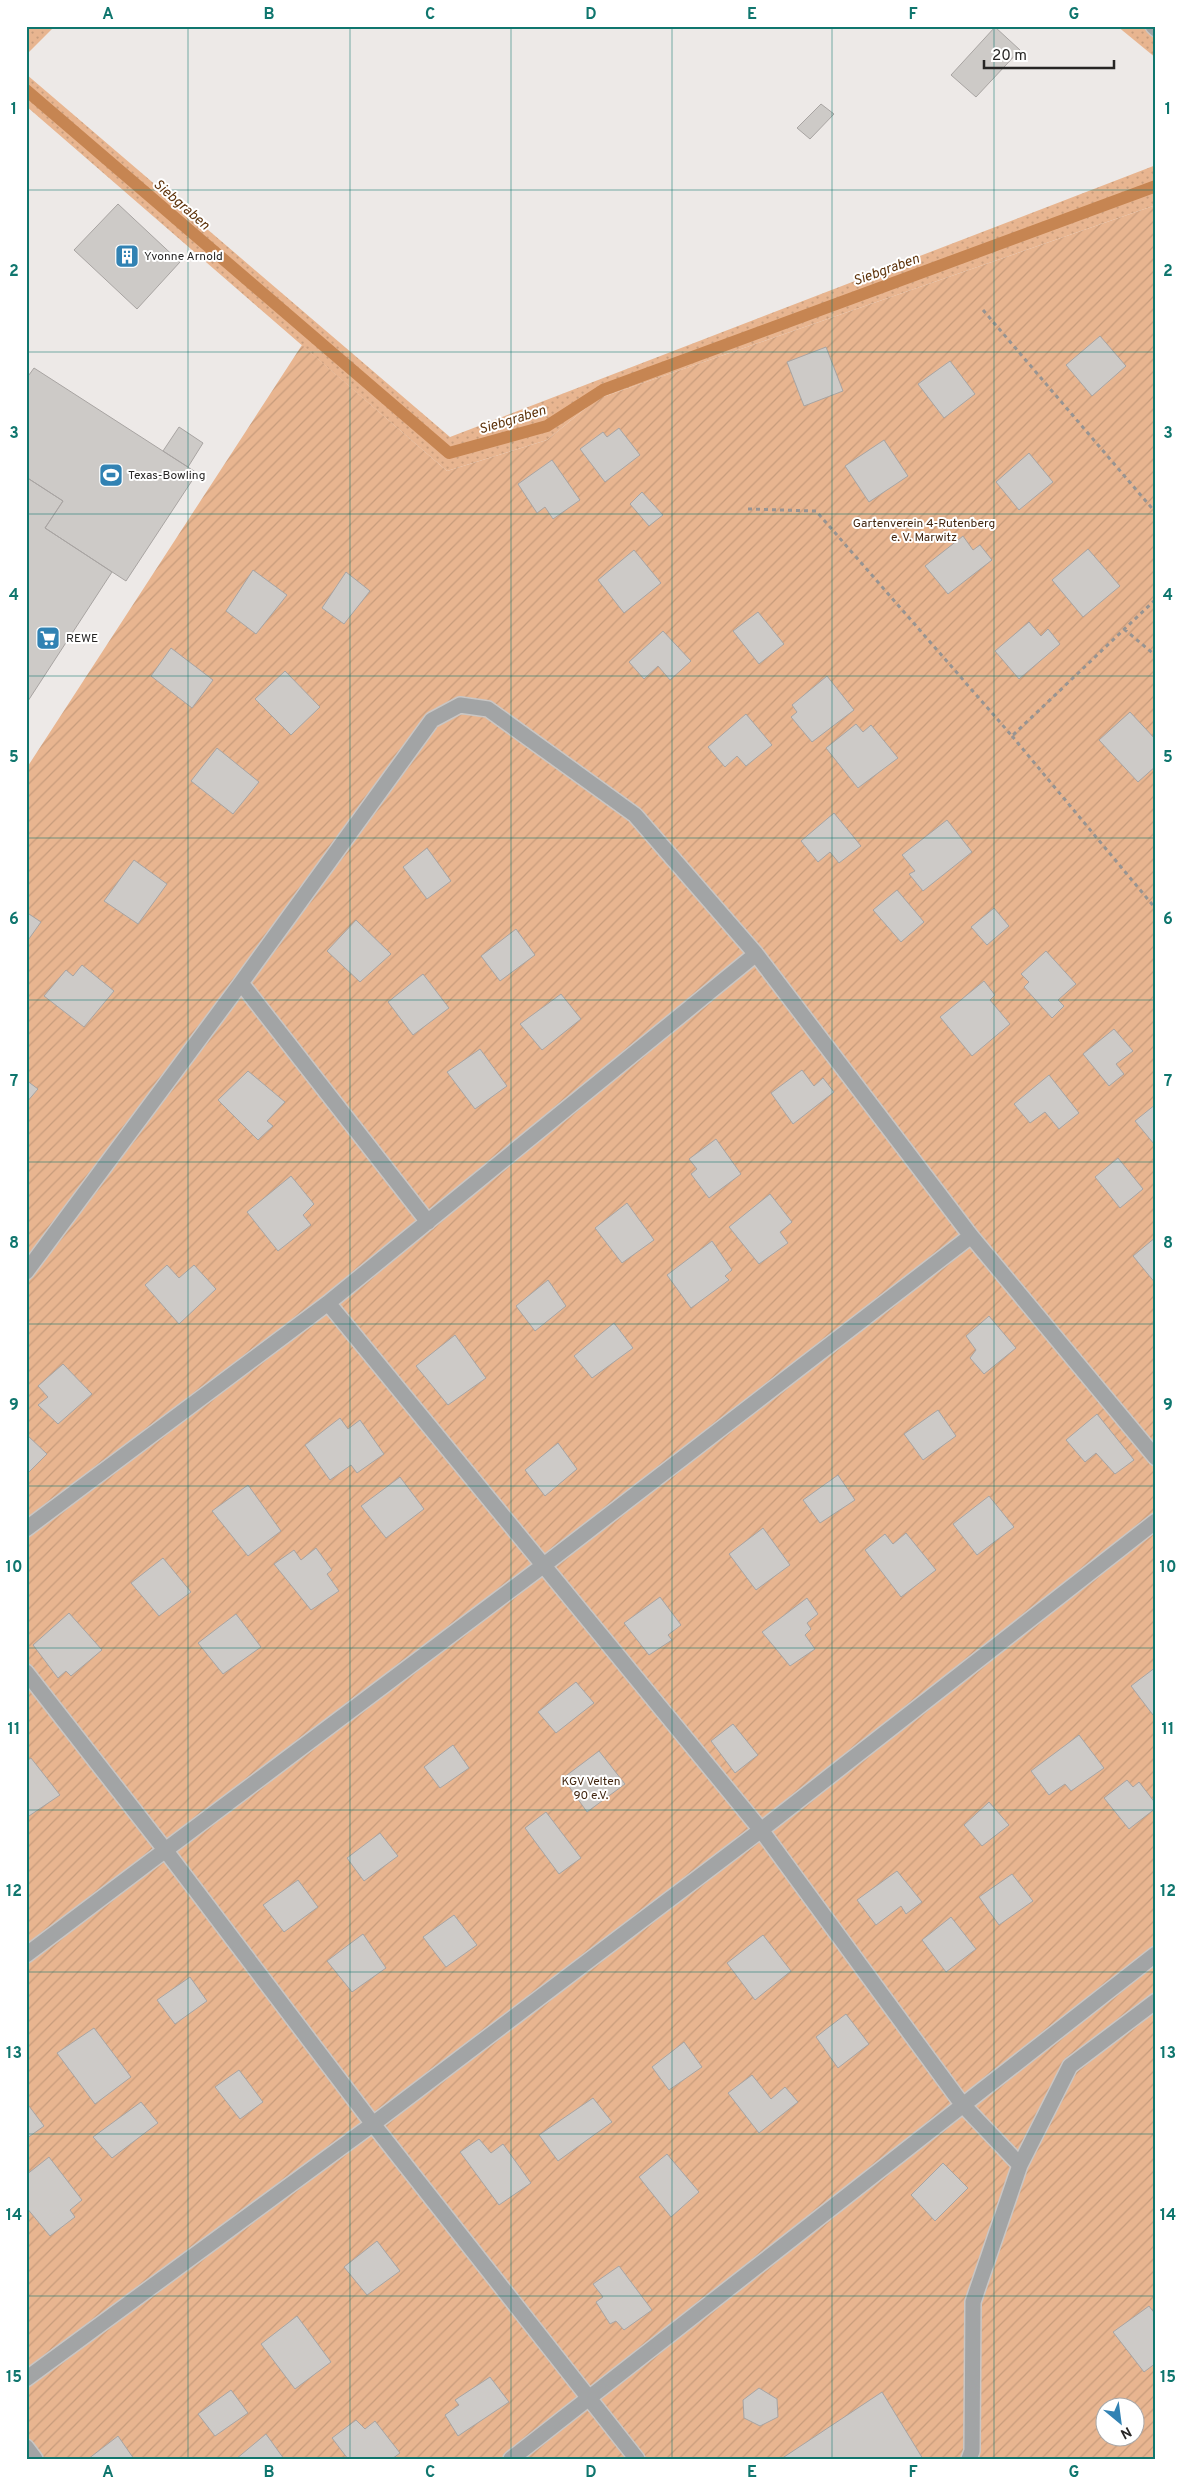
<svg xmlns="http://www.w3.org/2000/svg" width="1182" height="2485" viewBox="0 0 1182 2485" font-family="Overpass,sans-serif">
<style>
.grass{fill:url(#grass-dots)}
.garden{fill:url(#garden-furrows);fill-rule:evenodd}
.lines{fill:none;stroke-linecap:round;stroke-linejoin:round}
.stream{stroke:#c68552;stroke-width:12}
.building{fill:#cdcac7;stroke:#a8a4a2}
.lane-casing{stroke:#c9c6c4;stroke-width:18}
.street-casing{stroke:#c9c6c4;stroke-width:18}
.path{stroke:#979492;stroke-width:3;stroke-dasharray:4 4;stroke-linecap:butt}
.lane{stroke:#a2a4a5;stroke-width:15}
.street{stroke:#a2a4a5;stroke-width:15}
.grid{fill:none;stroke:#0f766e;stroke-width:1;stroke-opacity:0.55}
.labels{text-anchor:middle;stroke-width:4;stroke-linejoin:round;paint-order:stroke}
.poi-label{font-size:12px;fill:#272625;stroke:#fff;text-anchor:start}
.park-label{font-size:12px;fill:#422610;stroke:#fff}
.water-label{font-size:14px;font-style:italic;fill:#5f340c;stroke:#fff}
.neatline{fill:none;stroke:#0f766e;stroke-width:2}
.grid-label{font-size:16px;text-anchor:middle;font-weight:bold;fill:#0f766e}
</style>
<defs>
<pattern id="grass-dots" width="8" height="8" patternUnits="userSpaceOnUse" patternTransform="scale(1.25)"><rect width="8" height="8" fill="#e8b590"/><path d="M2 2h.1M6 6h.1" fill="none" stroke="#c79c7c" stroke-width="1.8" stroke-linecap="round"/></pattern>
<pattern id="garden-furrows" width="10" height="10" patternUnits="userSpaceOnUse" patternTransform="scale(1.25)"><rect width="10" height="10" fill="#e8b590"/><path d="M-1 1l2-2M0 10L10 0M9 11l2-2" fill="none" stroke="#c79c7c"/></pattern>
</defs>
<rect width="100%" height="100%" fill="#ede9e7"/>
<path class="grass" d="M26,26H55L26,55Z
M1117,26H1156V58Z
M26,74L450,437L1156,165V205L597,399L547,440L447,471L26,106Z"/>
<path class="garden" d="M1156,205V2459H26V769L302,345L447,471L547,440L597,399ZM1104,2408H1134V2438H1104Z"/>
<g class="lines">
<path class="stream" d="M26,90L449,453L547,426L603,390L1156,186"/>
</g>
<path class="building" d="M995,27L1020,50L976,97L951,75Z
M821,104L834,114L810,139L797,128Z
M118,204L180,262L137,309L74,250Z
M1100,336L1126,366L1092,396L1066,365Z
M826,347L843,391L804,406L787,362Z
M950,361L975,394L944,418L918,384Z
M34,368L197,473L126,581L45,528L63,501L26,477V379Z
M179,427L203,443L188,467L163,451Z
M619,428L640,455L605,482L580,449L603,432L607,437Z
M884,440L908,476L869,502L845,466Z
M1029,453L1053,482L1019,510L996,482Z
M552,460L580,500L553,519L545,507L537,513L518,484Z
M26,477L63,501L45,528L112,572L26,704Z
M642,492L663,515L649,526L630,504Z
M963,536L973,550L980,545L992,560L948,594L925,566Z
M1088,549L1120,586L1083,617L1052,580Z
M634,550L661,583L624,613L598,580Z
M253,570L287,595L256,634L226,611Z
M346,572L370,591L344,624L322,608Z
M758,612L784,644L759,664L733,631Z
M1029,622L1041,636L1048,629L1060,644L1019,679L995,651Z
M663,631L691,661L670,680L658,666L644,679L629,662Z
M171,648L213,680L192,708L151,676Z
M285,671L320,707L291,735L255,699Z
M827,676L854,710L812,742L791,717L797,712L792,705Z
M1130,712L1156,740L1154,750L1156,766L1138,782L1099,740Z
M746,714L772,745L746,766L737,756L725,767L708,747Z
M856,724L863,732L871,725L898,758L858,788L826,748Z
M217,748L259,782L233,814L191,781Z
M834,813L861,846L839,863L830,852L818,862L801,841Z
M947,820L972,852L923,891L909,874L915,871L902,855Z
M427,848L451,881L427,899L403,867Z
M134,860L167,884L138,924L104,901Z
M897,890L924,922L901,942L873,910Z
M994,908L1009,926L987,945L971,927Z
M26,912L41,922L26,943Z
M356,920L391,954L360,982L327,951Z
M516,929L535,955L500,981L481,956Z
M1046,951L1076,984L1058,1000L1064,1006L1052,1018L1024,987L1029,982L1021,974Z
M82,965L114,991L84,1027L44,996L66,970L73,976Z
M423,974L449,1008L413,1035L388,1002Z
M984,981L995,995L990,1000L1010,1024L972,1056L940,1017Z
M561,994L581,1019L542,1050L520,1024Z
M1114,1029L1133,1051L1116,1064L1124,1074L1109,1086L1083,1054Z
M480,1049L507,1086L475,1109L447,1072Z
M802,1070L814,1086L823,1078L834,1092L793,1124L771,1093Z
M248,1071L285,1102L267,1121L273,1126L258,1140L218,1100Z
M1049,1075L1079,1113L1059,1129L1045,1112L1030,1123L1014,1104Z
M26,1080L38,1089L26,1103Z
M1156,1104V1142L1154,1144L1135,1121Z
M716,1139L741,1174L709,1198L691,1174L697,1169L689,1159Z
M1118,1158L1143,1189L1120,1208L1095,1177Z
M291,1176L314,1204L303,1215L311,1225L278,1251L247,1212Z
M770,1194L792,1222L780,1232L788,1243L759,1264L729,1227Z
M627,1203L654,1240L622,1263L595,1228Z
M1156,1237V1284L1133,1256Z
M712,1241L732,1270L725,1276L729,1280L691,1308L667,1275Z
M167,1265L179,1278L194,1265L216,1289L179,1324L145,1285Z
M548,1280L566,1306L535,1331L516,1306Z
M989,1316L1016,1348L984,1374L970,1358L976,1350L966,1336Z
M614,1323L633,1348L592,1378L574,1356Z
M455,1335L486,1378L448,1405L416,1366Z
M63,1364L92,1394L58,1424L38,1405L48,1397L38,1386Z
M938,1410L956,1436L923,1460L904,1434Z
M1097,1414L1134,1460L1115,1474L1096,1453L1085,1462L1066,1440Z
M340,1418L348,1429L360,1420L384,1454L357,1473L351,1465L330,1480L305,1445Z
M26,1434L47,1454L26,1475Z
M558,1443L577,1469L545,1496L525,1470Z
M838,1475L855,1500L820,1523L803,1500Z
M400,1477L424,1509L386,1538L361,1506Z
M248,1485L281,1531L248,1556L212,1511Z
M989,1496L1014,1527L977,1555L953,1524Z
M763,1528L790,1565L756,1590L729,1554Z
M906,1533L936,1570L901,1597L865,1550L885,1534L893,1544Z
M316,1548L332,1570L327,1574L339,1591L311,1610L274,1564L294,1550L301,1560Z
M163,1558L191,1592L159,1616L131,1583Z
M660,1597L681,1625L668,1635L672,1640L649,1655L624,1623Z
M807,1598L818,1614L807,1623L811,1629L805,1635L815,1649L790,1666L762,1632Z
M69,1613L102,1650L71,1676L66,1671L58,1678L33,1645Z
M236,1614L261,1647L223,1674L198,1643Z
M1156,1667V1713L1153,1715L1131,1686Z
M576,1682L594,1703L556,1733L538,1712Z
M733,1724L758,1755L735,1773L711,1741Z
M1079,1735L1104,1768L1071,1791L1065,1784L1049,1795L1031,1771Z
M453,1745L469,1768L440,1788L424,1767Z
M599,1751L625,1784L587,1812L563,1778Z
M31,1758L60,1795L26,1818V1761Z
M1127,1780L1133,1787L1139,1782L1156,1804V1808L1129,1829L1104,1798Z
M989,1802L1009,1825L982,1846L964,1825Z
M546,1812L581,1858L559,1874L525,1828Z
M380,1833L398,1856L364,1881L347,1858Z
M897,1871L922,1902L906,1914L901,1906L876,1925L857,1900Z
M1012,1874L1033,1901L999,1925L979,1897Z
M298,1880L318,1907L284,1932L263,1905Z
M454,1915L477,1945L446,1967L423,1937Z
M951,1917L976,1949L946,1972L922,1940Z
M363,1934L386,1968L352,1992L327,1961Z
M763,1935L791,1971L755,2000L727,1963Z
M190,1977L207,2001L175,2024L157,2000Z
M846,2014L869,2044L838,2068L816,2037Z
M94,2028L131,2077L95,2104L57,2053Z
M684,2042L702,2067L669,2090L652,2067Z
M239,2070L263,2102L240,2119L215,2087Z
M752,2075L771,2099L785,2087L798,2102L759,2133L728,2093Z
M593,2098L612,2122L558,2161L539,2135Z
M26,2102L44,2126L26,2139Z
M141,2102L158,2123L112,2158L93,2137Z
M479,2139L491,2153L503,2144L531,2183L499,2205L460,2152Z
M667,2154L699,2192L671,2217L639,2177Z
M49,2157L82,2200L70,2210L75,2217L50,2236L26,2207V2175Z
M943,2163L968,2188L935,2221L911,2195Z
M377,2241L400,2271L367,2295L344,2267Z
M619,2266L652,2310L624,2330L616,2321L610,2324L596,2302L603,2297L593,2284Z
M1149,2306L1156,2315V2363L1144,2372L1113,2332Z
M297,2316L331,2362L295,2389L261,2344Z
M490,2377L509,2402L458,2436L445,2415L459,2405L455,2400Z
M759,2388L777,2399L778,2417L760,2426L744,2418L743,2400Z
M231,2390L248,2413L215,2436L198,2414Z
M882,2392L923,2459H781Z
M356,2420L365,2429L375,2421L400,2453L392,2459H348L332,2438Z
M266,2434L284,2459H236Z
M118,2436L134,2459H88Z"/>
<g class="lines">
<g class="lane-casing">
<path id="lane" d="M241,983L428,1222
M26,1272L241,983L432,720L460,705L488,709L635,815L756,954L971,1236L1156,1458
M328,1303L761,1830L962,2104L1020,2165
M26,1529L328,1303L756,954
M26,1672L166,1851L373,2124L637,2459
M26,1955L544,1565L971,1236
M26,2379L373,2124L761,1830L1156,1521
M26,2447L35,2459
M511,2459L1156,1954
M969,2459L972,2451L973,2302L1020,2165L1070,2066L1156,2001"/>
</g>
<g class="street-casing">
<path id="street" d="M1153,26L1156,29"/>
</g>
<path class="path" d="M983,310L1156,513
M748,509L816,511L1012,736L1156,599
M1124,629L1156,656
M1012,736L1156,909"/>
<use href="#lane" class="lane"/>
<use href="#street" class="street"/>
</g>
<path class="grid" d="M188,26V2459M350,26V2459M511,26V2459M672,26V2459M832,26V2459M994,26V2459M26,190H1156M26,352H1156M26,514H1156M26,676H1156M26,838H1156M26,1000H1156M26,1162H1156M26,1324H1156M26,1486H1156M26,1648H1156M26,1810H1156M26,1972H1156M26,2134H1156M26,2296H1156"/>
<defs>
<g id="building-square" transform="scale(1.25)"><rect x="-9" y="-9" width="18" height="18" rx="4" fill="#3182b3" stroke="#fff"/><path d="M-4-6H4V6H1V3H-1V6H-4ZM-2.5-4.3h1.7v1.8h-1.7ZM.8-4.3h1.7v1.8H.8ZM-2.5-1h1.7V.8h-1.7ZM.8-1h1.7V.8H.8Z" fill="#fff"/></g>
<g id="stadium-square" transform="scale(1.25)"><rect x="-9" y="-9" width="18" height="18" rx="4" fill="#3182b3" stroke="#fff"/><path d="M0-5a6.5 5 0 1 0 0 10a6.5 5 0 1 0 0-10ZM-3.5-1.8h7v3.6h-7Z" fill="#fff"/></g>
<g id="supermarket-square" transform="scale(1.25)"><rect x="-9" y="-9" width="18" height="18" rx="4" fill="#3182b3" stroke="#fff"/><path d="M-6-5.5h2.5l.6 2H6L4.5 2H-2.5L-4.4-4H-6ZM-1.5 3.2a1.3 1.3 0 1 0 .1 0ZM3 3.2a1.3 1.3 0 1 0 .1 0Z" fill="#fff"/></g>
</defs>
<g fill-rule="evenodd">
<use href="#building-square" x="127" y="256"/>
<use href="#stadium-square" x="111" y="475"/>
<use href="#supermarket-square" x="48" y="638"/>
</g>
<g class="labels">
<g class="poi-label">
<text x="144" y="260">Yvonne Arnold</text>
<text x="128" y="479">Texas-Bowling</text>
<text x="66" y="642">REWE</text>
</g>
<g class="park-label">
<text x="924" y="527">Gartenverein 4-Rutenberg<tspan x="924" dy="14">e. V. Marwitz</tspan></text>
<text x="591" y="1785">KGV Velten<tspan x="591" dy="14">90 e.V.</tspan></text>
</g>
<g class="water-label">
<text transform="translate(182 204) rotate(41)" y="5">Siebgraben</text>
<text transform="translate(886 269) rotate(-20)" y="5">Siebgraben</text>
<text transform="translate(512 419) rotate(-17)" y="5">Siebgraben</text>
</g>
</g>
<rect width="1182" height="2485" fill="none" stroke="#ffffff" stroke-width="55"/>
<g transform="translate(1120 2422) rotate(151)"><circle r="24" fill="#ffffff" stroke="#a9a8a8"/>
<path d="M0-4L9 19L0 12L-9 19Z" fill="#3182b3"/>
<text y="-8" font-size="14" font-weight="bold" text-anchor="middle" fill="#272625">N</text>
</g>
<path d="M984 60v8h130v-8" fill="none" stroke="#272625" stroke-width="2.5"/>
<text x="992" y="60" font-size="15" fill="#272625" stroke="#ffffff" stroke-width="4" paint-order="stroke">20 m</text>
<rect x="28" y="28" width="1126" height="2430" class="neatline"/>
<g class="grid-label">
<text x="108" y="19">A</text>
<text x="269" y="19">B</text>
<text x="430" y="19">C</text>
<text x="591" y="19">D</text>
<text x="752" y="19">E</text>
<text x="913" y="19">F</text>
<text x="1074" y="19">G</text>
<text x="14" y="114">1</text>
<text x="1168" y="114">1</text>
<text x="14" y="276">2</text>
<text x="1168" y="276">2</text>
<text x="14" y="438">3</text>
<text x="1168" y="438">3</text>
<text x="14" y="600">4</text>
<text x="1168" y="600">4</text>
<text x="14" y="762">5</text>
<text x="1168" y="762">5</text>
<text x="14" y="924">6</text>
<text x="1168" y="924">6</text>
<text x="14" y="1086">7</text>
<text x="1168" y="1086">7</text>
<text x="14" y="1248">8</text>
<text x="1168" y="1248">8</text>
<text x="14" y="1410">9</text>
<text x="1168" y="1410">9</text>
<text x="14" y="1572">10</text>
<text x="1168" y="1572">10</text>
<text x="14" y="1734">11</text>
<text x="1168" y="1734">11</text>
<text x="14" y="1896">12</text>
<text x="1168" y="1896">12</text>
<text x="14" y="2058">13</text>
<text x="1168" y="2058">13</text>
<text x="14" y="2220">14</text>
<text x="1168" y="2220">14</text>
<text x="14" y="2382">15</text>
<text x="1168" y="2382">15</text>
<text x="108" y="2477">A</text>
<text x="269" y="2477">B</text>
<text x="430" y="2477">C</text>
<text x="591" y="2477">D</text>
<text x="752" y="2477">E</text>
<text x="913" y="2477">F</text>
<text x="1074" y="2477">G</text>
</g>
</svg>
